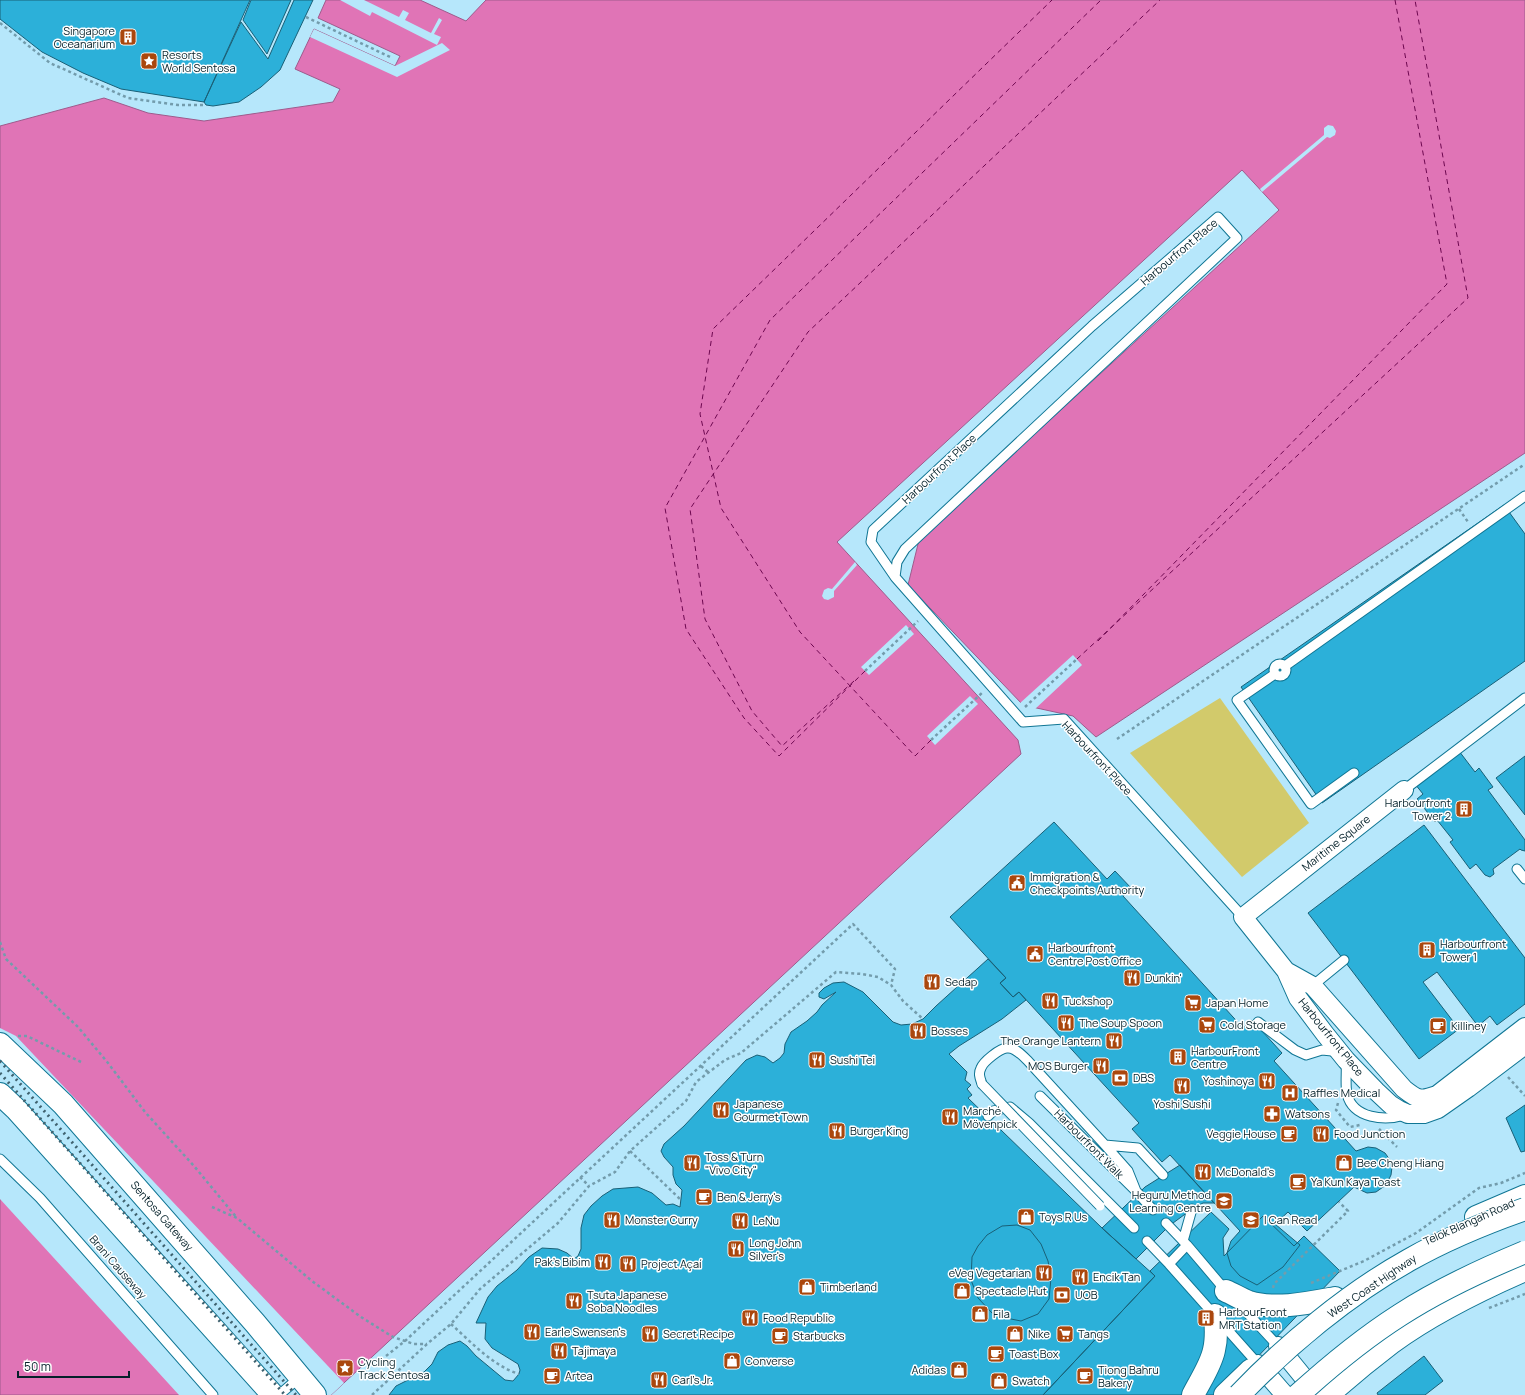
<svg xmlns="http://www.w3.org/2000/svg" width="1525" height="1395" viewBox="0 0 1525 1395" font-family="Manrope,sans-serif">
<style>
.green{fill:#d2ca6b}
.water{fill:#e074b6;stroke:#9e5b8c}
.pier{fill:#b6e7fb}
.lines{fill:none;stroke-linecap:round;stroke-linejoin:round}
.ferry{stroke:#6d074f;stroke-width:1;stroke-dasharray:5 4;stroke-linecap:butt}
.building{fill:#2cb0d9;stroke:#196077}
.lane-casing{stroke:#107694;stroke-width:11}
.street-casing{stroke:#107694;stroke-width:20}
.secondary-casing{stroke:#107694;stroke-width:24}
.primary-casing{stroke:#107694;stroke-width:24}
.path{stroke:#739cac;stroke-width:2.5;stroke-dasharray:3 3;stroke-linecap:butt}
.lane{stroke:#fff;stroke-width:9}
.street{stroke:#fff;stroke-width:18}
.secondary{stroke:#fff;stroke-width:22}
.primary{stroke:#fff;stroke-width:22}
.rail{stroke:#3f626f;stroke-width:3;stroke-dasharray:2 4;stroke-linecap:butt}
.lane-bridge-casing{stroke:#107694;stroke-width:11;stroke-linecap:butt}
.highway-bridge-casing{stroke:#107694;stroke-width:24;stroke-linecap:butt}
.lane-bridge{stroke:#fff;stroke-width:9}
.highway-bridge{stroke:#fff;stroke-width:22}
.labels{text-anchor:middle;stroke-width:3;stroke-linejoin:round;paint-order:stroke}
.poi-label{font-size:11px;fill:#042029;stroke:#fff;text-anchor:start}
.street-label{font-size:11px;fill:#042029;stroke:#fff}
</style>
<rect width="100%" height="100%" fill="#b6e7fb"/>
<path class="green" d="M1220,698L1309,823L1242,877L1130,753Z"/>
<path class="water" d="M326,0H420L466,21L486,0H1525V453L1096,737L1073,716L1023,705L908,585L919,540L1279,210L1242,170L837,542L1018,740L1021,754L331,1395H0V126L104,98L148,113L204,121L333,102L340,89L295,69L314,29L395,66L400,56L318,18Z"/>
<path class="pier" d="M340,0H364L399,17L403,10L409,13L405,20L431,33L439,18L442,20L434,34L441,37L437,45L372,12L370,16Z
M314,29L395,66L442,43L450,50L397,77L310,37Z
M1328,125L1333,126L1336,131L1335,135L1330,138L1327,137L1262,192L1260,189L1324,135V128Z
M855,562L857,565L834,591V597L828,600L824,599L822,596L824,590L828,588L832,589Z
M906,625L914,634L869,675L861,667Z
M1073,655L1082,665L1034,710L1022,707L1019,704Z
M970,696L978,704L935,745L927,736Z
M0,1028L16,1036L344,1383L331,1395H179L0,1199Z"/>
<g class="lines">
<path class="ferry" d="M1098,641L1447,284L1395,0
M1077,659L1468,298L1415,0
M865,671L779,756L744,718L686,629L665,508L770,320L1101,0
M854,681L782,746L752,711L705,619L690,509L808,332L1160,0
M931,740L915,756L800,632L721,508L700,414L713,329L1052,0"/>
</g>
<path class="building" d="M0,0H250L204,102L121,89L83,73L42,52L0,19Z
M251,0H291L267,54L243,20Z
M294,0H313L280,70L261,87L239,102L213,106L206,105L204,102L241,22L268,59Z
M1504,505L1525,534V661L1322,803L1241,687Z
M1459,751L1475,772L1479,768L1493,787L1488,790L1525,840V851L1521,850L1520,849L1493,869L1494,874L1490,877L1485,875L1476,864L1470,869L1450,842L1453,840L1437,820L1435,822L1417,799L1423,794L1415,784Z
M1525,756V815L1496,778Z
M1054,822L1107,879L1115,871L1132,889L1123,896L1243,1028L1252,1020L1282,1053L1274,1061L1356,1151L1368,1147L1376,1148L1385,1153L1390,1160L1392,1167L1391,1175L1386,1185L1376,1192L1367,1193L1354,1187L1307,1231L1288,1212L1275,1224L1300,1245L1283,1267L1257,1285L1240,1276L1231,1266L1227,1253L1231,1241L1240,1231L1170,1155L1162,1162L1132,1129L1139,1123L1019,992L1013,997L1000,983L1006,978L950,917Z
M1424,825L1525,958V1004L1497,1025L1490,1016L1478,1026L1437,972L1423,982L1459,1029L1419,1059L1308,913Z
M988,959L1006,978L1000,983L1013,997L1019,992L1026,1000L1002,1019L959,1046L949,1054L967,1072L965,1080L971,1085L967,1089L972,1095L968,1098L1102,1228L1155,1276L1043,1395H389L396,1386L424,1372L432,1364L438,1352L448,1345L460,1341L467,1346L476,1356L505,1380L513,1381L519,1374L520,1370L518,1364L492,1348L485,1339L486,1323H476L488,1297L497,1286L517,1270L529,1257L542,1248L558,1249L567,1253L574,1259L578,1256L581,1249V1228L584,1215L591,1206L602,1196L613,1189L638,1187L652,1193L666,1205L673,1204L680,1207L682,1190L676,1184L673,1175V1167L664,1157L661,1151L664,1144L684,1126L746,1060L757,1055L765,1057L773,1063L780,1058L784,1053L785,1044L791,1032L807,1021L817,1012L822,1005L836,992L824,999L819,997V993L824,988L833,983L844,982L863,992L893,1022L901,1025L912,1024L923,1019L936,1006Z
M1525,1105V1151L1521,1152L1506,1118Z
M1180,1165L1214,1203H1203L1192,1209L1169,1226L1136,1259L1102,1228L1145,1187Z
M1211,1212L1229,1229L1223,1238L1224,1256L1263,1216L1294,1246L1304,1236L1340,1271L1221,1395H1043L1155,1276L1150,1271Z
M1017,1225L1030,1230L1041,1244L1048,1261L1051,1278L1049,1299L1038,1314L1021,1321L1006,1318L992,1313L978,1298L971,1280L972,1257L978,1246L987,1235L1002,1226Z
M1424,1356L1443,1381L1425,1395H1378L1377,1393Z"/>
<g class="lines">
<g class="lane-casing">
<path id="lane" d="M895,577L897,562L905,549L1237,238L1218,217L1092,326L873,530L871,542L895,577L1023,722L1064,719L1243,917
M1274 670a6 6 0 1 1 12 0a6 6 0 1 1-12 0Z
M1285,666L1525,496
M1275,674L1237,700L1311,804L1354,773
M1404,790L1525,698
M1517,869L1525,879
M1311,987L1344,960
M1258,1022L1295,1050L1306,1055L1322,1050L1332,1051L1338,1053
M1346,1062C1347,1072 1345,1084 1347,1094C1353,1119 1385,1121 1405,1115
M982,1084C980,1078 978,1074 981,1068C983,1062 1000,1048 1007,1048C1015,1047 1023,1056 1028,1061L1105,1145L1128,1171L1136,1191
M1040,1096L1136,1191L1153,1210
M988,1116L993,1111L1010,1107L1029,1123L1134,1228
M1105,1145L1138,1148L1163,1175
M0,1159L40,1198L213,1395
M1166,1223L1187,1245L1226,1291
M1147,1241L1169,1264L1258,1364
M1183,1241L1192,1209
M1169,1264L1187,1245
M1239,1304L1278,1346
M279,1395L300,1377"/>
</g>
<g class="street-casing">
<path id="street" d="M1404,790L1243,917L1286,971L1298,998L1325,1034L1346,1060L1376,1091L1391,1105L1399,1110L1408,1114H1424L1438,1109L1468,1088L1525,1045
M1286,971L1313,986L1404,1089C1418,1100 1420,1101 1437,1095L1525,1027
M1278,1346L1318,1395
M1258,1364L1285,1395"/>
</g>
<g class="secondary-casing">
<path id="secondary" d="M0,1044L63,1104L255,1323L315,1395
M0,1094L16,1109L273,1395"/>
</g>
<g class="primary-casing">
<path id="primary" d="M1476,1217L1525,1196
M1226,1291C1233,1294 1241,1299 1249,1302C1275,1310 1308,1303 1335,1298
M1193,1395C1200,1381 1211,1365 1214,1350C1217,1338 1216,1327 1215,1315
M1225,1395L1251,1370
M1328,1395C1348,1377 1370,1359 1391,1343C1432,1313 1479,1290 1525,1270"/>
</g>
<path class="path" d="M306,17L390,57
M0,23L50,63L128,98L178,105H205
M1459,509L1468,522
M865,671L918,621
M1025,707L1077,659
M1117,739L1525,464
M931,740L983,692
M0,942L6,959L78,1027L108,1063L145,1112L194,1166L237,1218
M18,1036H27L81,1062
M701,1066L709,1073
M1508,1077L1525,1096
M1338,1103L1336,1110L1350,1127L1360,1125
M1379,1129L1397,1147
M630,1151L681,1200
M580,1177L589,1186
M212,1207L237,1218L312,1281L361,1317L393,1337L414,1344H427
M1311,1283L1364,1261L1416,1233L1479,1188L1501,1183L1525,1173
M1273,1288L1274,1284L1348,1211L1339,1202
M1489,1308L1525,1294
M451,1324C471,1342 493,1366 519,1374
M386,1356L405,1341L853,924L895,969L891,985
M372,1395L427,1344L451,1324L480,1289L558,1223L589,1186L615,1172L630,1151L686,1101L696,1082L725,1060L741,1053L836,972L862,974L878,977L891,985L903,1001L923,1019"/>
<use href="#lane" class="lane"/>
<use href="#street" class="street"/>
<use href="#secondary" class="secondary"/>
<use href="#primary" class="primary"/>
<path class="rail" d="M0,1061L296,1395
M0,1073L285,1395"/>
<g class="lane-bridge-casing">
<path id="lane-bridge" d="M982,1084L1100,1206"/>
</g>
<g class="highway-bridge-casing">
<path id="highway-bridge" d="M1239,1395C1287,1345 1348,1294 1409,1260C1446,1239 1485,1223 1525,1209
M1298,1395C1330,1366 1364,1338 1400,1315C1437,1291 1484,1269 1525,1252"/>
</g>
<use href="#lane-bridge" class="lane-bridge"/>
<use href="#highway-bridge" class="highway-bridge"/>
</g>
<defs>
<g id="building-square" transform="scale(0.9)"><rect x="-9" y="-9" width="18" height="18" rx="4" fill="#aa470d" stroke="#fff"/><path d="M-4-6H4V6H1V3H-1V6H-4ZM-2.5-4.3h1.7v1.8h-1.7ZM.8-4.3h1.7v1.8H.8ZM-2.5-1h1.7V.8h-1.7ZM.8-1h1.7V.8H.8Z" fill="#fff"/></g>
<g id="sight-square" transform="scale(0.9)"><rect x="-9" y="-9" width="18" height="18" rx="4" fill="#aa470d" stroke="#fff"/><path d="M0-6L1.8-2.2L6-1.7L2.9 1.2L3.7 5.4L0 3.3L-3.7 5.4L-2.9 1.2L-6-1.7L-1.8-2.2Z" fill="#fff"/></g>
<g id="civic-square" transform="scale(0.9)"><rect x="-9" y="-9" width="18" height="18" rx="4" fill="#aa470d" stroke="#fff"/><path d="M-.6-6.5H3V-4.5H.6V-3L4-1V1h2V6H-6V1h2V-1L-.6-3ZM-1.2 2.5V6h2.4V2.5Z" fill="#fff"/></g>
<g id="restaurant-square" transform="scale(0.9)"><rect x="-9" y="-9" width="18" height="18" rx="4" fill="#aa470d" stroke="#fff"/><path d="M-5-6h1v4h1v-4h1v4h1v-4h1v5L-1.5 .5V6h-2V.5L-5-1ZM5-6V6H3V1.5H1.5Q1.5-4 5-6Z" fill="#fff"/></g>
<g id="supermarket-square" transform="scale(0.9)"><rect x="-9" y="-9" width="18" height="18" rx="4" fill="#aa470d" stroke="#fff"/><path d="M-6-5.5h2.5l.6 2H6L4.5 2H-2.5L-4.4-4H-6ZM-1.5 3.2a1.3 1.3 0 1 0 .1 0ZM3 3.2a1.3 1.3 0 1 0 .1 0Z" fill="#fff"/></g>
<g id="cafe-square" transform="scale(0.9)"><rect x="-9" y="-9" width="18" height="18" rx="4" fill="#aa470d" stroke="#fff"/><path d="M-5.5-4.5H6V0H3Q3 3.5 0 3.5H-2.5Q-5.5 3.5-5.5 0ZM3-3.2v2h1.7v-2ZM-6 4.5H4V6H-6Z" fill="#fff"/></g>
<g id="bank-square" transform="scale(0.9)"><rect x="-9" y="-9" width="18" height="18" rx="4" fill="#aa470d" stroke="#fff"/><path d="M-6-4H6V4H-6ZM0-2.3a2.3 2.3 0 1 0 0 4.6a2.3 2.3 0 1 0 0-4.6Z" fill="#fff"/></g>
<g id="hospital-square" transform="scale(0.9)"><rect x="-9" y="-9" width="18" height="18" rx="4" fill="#aa470d" stroke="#fff"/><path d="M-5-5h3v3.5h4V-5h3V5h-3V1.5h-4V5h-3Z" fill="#fff"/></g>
<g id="pharmacy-square" transform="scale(0.9)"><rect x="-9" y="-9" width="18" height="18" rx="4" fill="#aa470d" stroke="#fff"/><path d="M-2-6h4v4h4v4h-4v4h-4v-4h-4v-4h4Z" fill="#fff"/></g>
<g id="shop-square" transform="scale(0.9)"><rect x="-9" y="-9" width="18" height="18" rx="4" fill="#aa470d" stroke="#fff"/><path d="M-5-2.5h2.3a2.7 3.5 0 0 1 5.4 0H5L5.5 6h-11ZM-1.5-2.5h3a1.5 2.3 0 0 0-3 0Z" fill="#fff"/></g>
<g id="school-square" transform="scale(0.9)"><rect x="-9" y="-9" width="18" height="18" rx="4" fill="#aa470d" stroke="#fff"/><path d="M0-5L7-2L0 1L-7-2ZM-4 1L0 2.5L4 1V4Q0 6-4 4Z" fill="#fff"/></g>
</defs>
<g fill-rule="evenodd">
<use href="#building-square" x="128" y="37"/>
<use href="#sight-square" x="149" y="61"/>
<use href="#building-square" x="1464" y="809"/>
<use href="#civic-square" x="1017" y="883"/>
<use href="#building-square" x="1427" y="950"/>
<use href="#civic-square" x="1035" y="954"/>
<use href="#restaurant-square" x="1132" y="978"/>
<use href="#restaurant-square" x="932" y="982"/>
<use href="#restaurant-square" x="1050" y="1001"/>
<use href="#supermarket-square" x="1193" y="1003"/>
<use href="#restaurant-square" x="1066" y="1023"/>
<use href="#supermarket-square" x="1207" y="1025"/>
<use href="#cafe-square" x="1438" y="1026"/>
<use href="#restaurant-square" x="918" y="1031"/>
<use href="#restaurant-square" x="1114" y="1041"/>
<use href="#building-square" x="1178" y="1057"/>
<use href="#restaurant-square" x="817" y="1060"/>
<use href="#restaurant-square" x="1101" y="1066"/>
<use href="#bank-square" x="1120" y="1078"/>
<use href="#restaurant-square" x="1267" y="1081"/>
<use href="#restaurant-square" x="1182" y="1086"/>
<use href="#hospital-square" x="1290" y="1093"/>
<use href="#restaurant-square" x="721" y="1110"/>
<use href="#pharmacy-square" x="1272" y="1114"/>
<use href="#restaurant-square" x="950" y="1117"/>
<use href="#restaurant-square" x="837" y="1131"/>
<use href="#cafe-square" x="1289" y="1134"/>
<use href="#restaurant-square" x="1321" y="1134"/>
<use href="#restaurant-square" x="692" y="1163"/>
<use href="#shop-square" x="1344" y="1163"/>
<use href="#restaurant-square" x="1203" y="1172"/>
<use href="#cafe-square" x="1298" y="1182"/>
<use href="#cafe-square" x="704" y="1197"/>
<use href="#school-square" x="1224" y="1201"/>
<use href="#shop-square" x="1026" y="1217"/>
<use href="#restaurant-square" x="612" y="1220"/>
<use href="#school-square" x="1251" y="1220"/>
<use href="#restaurant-square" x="740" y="1221"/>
<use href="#restaurant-square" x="736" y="1249"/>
<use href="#restaurant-square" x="603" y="1262"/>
<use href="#restaurant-square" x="628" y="1264"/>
<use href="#restaurant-square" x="1044" y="1273"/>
<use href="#restaurant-square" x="1080" y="1277"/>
<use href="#shop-square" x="807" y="1287"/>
<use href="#shop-square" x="962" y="1291"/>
<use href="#bank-square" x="1062" y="1295"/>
<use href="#restaurant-square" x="574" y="1301"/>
<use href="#shop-square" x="980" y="1314"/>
<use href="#restaurant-square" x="750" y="1318"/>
<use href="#building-square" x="1206" y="1318"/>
<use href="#restaurant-square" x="532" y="1332"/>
<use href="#restaurant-square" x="650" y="1334"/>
<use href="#shop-square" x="1015" y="1334"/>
<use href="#supermarket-square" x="1065" y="1334"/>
<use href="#cafe-square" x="780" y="1336"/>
<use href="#restaurant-square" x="559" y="1351"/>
<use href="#cafe-square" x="996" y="1354"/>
<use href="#shop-square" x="732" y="1361"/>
<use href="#sight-square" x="345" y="1368"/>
<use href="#shop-square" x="959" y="1370"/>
<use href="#cafe-square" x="552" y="1376"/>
<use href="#cafe-square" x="1085" y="1376"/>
<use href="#restaurant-square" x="659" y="1380"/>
<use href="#shop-square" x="999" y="1381"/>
</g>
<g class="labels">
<g class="poi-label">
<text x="115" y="35" text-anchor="end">Singapore<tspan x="115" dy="13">Oceanarium</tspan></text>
<text x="162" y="59">Resorts<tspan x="162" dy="13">World Sentosa</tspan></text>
<text x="1451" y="807" text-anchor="end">Harbourfront<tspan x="1451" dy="13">Tower 2</tspan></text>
<text x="1030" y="881">Immigration &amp;<tspan x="1030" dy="13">Checkpoints Authority</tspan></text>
<text x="1440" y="948">Harbourfront<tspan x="1440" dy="13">Tower 1</tspan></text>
<text x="1048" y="952">Harbourfront<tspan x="1048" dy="13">Centre Post Office</tspan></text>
<text x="1145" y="982">Dunkin'</text>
<text x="945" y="986">Sedap</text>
<text x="1063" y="1005">Tuckshop</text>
<text x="1206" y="1007">Japan Home</text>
<text x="1079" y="1027">The Soup Spoon</text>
<text x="1220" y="1029">Cold Storage</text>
<text x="1451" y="1030">Killiney</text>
<text x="931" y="1035">Bosses</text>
<text x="1101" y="1045" text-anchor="end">The Orange Lantern</text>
<text x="1191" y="1055">HarbourFront<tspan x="1191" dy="13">Centre</tspan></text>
<text x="830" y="1064">Sushi Tei</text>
<text x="1088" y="1070" text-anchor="end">MOS Burger</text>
<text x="1133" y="1082">DBS</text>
<text x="1254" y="1085" text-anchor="end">Yoshinoya</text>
<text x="1303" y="1097">Raffles Medical</text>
<text x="734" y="1108">Japanese<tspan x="734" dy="13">Gourmet Town</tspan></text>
<text x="1182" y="1108" text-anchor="middle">Yoshi Sushi</text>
<text x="963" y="1115">Marché<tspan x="963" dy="13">Mövenpick</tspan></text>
<text x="1285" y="1118">Watsons</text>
<text x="850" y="1135">Burger King</text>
<text x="1276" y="1138" text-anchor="end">Veggie House</text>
<text x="1334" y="1138">Food Junction</text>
<text x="705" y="1161">Toss &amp; Turn<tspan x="705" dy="13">"Vivo City"</tspan></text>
<text x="1357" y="1167">Bee Cheng Hiang</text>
<text x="1216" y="1176">McDonald's</text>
<text x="1311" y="1186">Ya Kun Kaya Toast</text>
<text x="1211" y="1199" text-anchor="end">Heguru Method<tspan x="1211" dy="13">Learning Centre</tspan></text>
<text x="717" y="1201">Ben &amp; Jerry's</text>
<text x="1039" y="1221">Toys R Us</text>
<text x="625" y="1224">Monster Curry</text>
<text x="1264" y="1224">I Can Read</text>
<text x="753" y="1225">LeNu</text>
<text x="749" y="1247">Long John<tspan x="749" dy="13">Silver's</tspan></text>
<text x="590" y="1266" text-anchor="end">Pak's Bibim</text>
<text x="641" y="1268">Project Açaí</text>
<text x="1031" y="1277" text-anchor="end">eVeg Vegetarian</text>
<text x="1093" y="1281">Encik Tan</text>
<text x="820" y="1291">Timberland</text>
<text x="975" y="1295">Spectacle Hut</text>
<text x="587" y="1299">Tsuta Japanese<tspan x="587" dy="13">Soba Noodles</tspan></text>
<text x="1075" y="1299">UOB</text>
<text x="1219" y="1316">HarbourFront<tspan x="1219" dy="13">MRT Station</tspan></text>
<text x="993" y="1318">Fila</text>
<text x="763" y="1322">Food Republic</text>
<text x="545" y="1336">Earle Swensen's</text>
<text x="663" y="1338">Secret Recipe</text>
<text x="1028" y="1338">Nike</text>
<text x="1078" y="1338">Tangs</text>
<text x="793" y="1340">Starbucks</text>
<text x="572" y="1355">Tajimaya</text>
<text x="1009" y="1358">Toast Box</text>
<text x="745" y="1365">Converse</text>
<text x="358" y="1366">Cycling<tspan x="358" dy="13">Track Sentosa</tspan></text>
<text x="946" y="1374" text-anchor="end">Adidas</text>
<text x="1098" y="1374">Tiong Bahru<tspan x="1098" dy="13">Bakery</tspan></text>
<text x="565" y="1380">Artea</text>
<text x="672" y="1384">Carl's Jr.</text>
<text x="1012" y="1385">Swatch</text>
</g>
<g class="street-label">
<text transform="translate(1179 252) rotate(-40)" y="4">Harbourfront Place</text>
<text transform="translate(939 469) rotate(-43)" y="4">Harbourfront Place</text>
<text transform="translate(1097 758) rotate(47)" y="4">Harbourfront Place</text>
<text transform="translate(1336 843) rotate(-38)" y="4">Maritime Square</text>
<text transform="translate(1331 1037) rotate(51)" y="4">Harbourfront Place</text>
<text transform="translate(1089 1144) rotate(45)" y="4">Harbourfront Walk</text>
<text transform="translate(162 1216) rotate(49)" y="4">Sentosa Gateway</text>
<text transform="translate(1469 1222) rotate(-24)" y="4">Telok Blangah Road</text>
<text transform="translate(118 1267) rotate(49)" y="4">Brani Causeway</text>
<text transform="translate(1372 1286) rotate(-34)" y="4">West Coast Highway</text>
</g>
</g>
<path d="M18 1371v6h111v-6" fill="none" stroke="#042029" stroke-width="2"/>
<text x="24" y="1371" font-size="12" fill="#042029" stroke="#ffffff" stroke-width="3" paint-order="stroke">50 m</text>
</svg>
